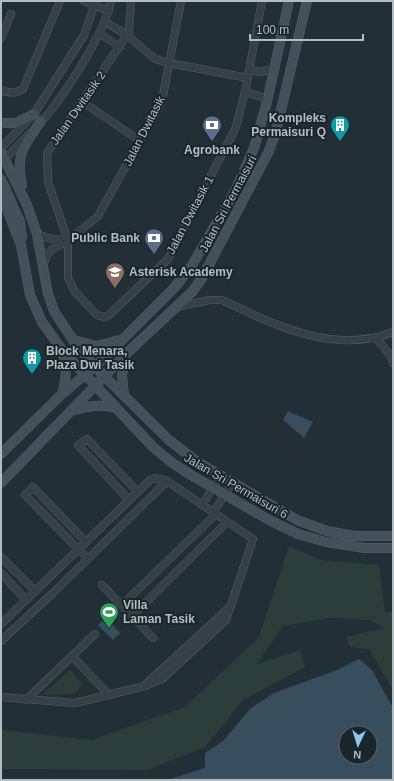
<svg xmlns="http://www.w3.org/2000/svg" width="394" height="781" viewBox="0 0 394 781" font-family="Arial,sans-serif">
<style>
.green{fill:#2b3e3a}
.water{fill:#384e5c;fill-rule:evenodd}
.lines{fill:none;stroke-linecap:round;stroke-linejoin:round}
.street-casing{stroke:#545e65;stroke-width:8}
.secondary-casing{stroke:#545e65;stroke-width:10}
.street{stroke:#364047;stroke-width:7}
.secondary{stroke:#44515a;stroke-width:9}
.labels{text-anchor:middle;stroke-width:4;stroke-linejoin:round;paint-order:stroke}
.street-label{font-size:12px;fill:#b1bcc3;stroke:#1b252c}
.poi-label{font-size:12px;font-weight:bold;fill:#b1bcc3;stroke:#1b252c;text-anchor:start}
</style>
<rect width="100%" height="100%" fill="#232f36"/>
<path class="green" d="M289,546L321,560L379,565L385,612L393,611V690L369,649L350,647L346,637L384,628L369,620L331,618L283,626L257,664L300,650L305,667L243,700L205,747L148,770L1,769V730L91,740L185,707L259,637Z
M70,670L82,684L75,694L42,695Z"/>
<path class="water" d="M288,411L313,422L304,438L283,420Z
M106,618L120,633L113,640L98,625Z
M359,659L372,670L393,708V780H167L205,768V753L223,741L251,708L274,693L337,670ZM346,733H370V757H346Z"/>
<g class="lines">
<g class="street-casing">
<path id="street" d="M84,1L109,11
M131,1L129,31L127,35L47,153L48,182L68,241V278L75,292L97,315L105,317L109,315L168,259L236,127L245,92L262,1
M105,22L127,35L155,59L169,63L248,78
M100,34L120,47
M1,38L11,14
M249,69L259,72L274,69
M1,90C10,93 15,94 23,89L60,1
M245,92L262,97L267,102
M81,101L139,140
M39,124C62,100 105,33 111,1
M1,148L34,114L84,35L96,1
M5,159L29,134
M37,234L48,238L68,241
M43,266L47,255L52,249L68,241L98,216L162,101L181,1
M176,307L210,300H222C274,325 335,355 393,332
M376,338L391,356L393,363
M129,500L78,445L87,439L138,492
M202,505L220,476
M213,513L232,483
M86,542L33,487L25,495L88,559
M1,557L35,591
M1,573L26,600
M102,585L153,638
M122,605L215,515
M132,616L227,522
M1,624L150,480L155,478L167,481L253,539L226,620L162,679L145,686L75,703L1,697
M1,641L54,592L167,481
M72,656L109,695
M146,684L231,606
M26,700L95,634"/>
</g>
<g class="secondary-casing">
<path id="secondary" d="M1,123H16L34,114
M1,152L27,205L37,234L48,294L54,311L73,340L95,367L169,440L196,461L297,520L327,531L354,536H393
M1,179L20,222L22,238
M22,185C15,155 24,145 41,121
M1,194L21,245L30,295L42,322L62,350L153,447L171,462L191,475L269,520L298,534L326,542L365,548H393
M74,340L96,346L120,340
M62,394C67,379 67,365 62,350
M124,396L122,375L126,354
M74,410C89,406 101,404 116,408
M1,454L61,395L99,363L174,288L191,267L236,189L254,148L267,102L289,1
M1,483L126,354L192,292L202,278L269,151L276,131L307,1"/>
</g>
<use href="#street" class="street"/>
<use href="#secondary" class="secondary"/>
</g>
<defs>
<g id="bank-pin" transform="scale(1)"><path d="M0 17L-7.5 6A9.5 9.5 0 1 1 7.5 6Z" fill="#5c6f8a" stroke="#1b252c"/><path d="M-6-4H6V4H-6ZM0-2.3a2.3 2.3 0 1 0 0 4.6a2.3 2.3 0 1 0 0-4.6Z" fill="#fff"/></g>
<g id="building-pin" transform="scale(1)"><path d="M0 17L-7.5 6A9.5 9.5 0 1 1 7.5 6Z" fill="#0f9aa8" stroke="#1b252c"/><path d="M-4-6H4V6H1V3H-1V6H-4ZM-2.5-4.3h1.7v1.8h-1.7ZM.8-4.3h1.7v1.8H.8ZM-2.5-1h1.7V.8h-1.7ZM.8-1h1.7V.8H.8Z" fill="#fff"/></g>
<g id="university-pin" transform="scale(1)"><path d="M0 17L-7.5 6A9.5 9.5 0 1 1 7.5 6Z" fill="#8d6e63" stroke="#1b252c"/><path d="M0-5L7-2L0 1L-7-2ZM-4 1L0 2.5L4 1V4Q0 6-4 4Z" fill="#fff"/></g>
<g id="stadium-pin" transform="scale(1)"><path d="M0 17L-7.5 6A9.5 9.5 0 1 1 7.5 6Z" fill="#2e9e5b" stroke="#1b252c"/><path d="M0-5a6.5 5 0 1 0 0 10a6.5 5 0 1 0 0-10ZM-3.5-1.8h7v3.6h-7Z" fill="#fff"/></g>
</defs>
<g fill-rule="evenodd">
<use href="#bank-pin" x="212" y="125"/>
<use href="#building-pin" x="340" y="125"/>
<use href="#bank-pin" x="154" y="238"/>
<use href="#university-pin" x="115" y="272"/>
<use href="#building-pin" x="32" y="358"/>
<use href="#stadium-pin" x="109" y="612"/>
</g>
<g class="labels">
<g class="street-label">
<text transform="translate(78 108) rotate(-55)" y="4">Jalan Dwitasik 2</text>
<text transform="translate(144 131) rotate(-63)" y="4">Jalan Dwitasik</text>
<text transform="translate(228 204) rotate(-62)" y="4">Jalan Sri Permaisuri</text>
<text transform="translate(190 215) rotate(-62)" y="4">Jalan Dwitasik 1</text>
<text transform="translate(236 486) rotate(30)" y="4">Jalan Sri Permaisuri 6</text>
</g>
<g class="poi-label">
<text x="326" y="122" text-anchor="end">Kompleks<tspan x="326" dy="14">Permaisuri Q</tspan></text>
<text x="212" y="154" text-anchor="middle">Agrobank</text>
<text x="140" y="242" text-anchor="end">Public Bank</text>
<text x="129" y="276">Asterisk Academy</text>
<text x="46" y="355">Block Menara,<tspan x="46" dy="14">Plaza Dwi Tasik</tspan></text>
<text x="123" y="609">Villa<tspan x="123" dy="14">Laman Tasik</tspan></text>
</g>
</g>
<rect width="394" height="781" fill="none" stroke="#b1bcc3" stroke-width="4"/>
<g transform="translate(358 745) rotate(184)"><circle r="19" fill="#1b252c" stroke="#576168"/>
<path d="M0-3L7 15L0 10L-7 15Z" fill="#8cc5ed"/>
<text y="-6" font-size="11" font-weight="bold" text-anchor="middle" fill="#b1bcc3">N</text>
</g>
<path d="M250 34v6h113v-6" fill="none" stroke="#b1bcc3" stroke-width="2"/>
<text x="256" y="34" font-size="12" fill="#b1bcc3" stroke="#1b252c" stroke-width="3" paint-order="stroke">100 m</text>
</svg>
